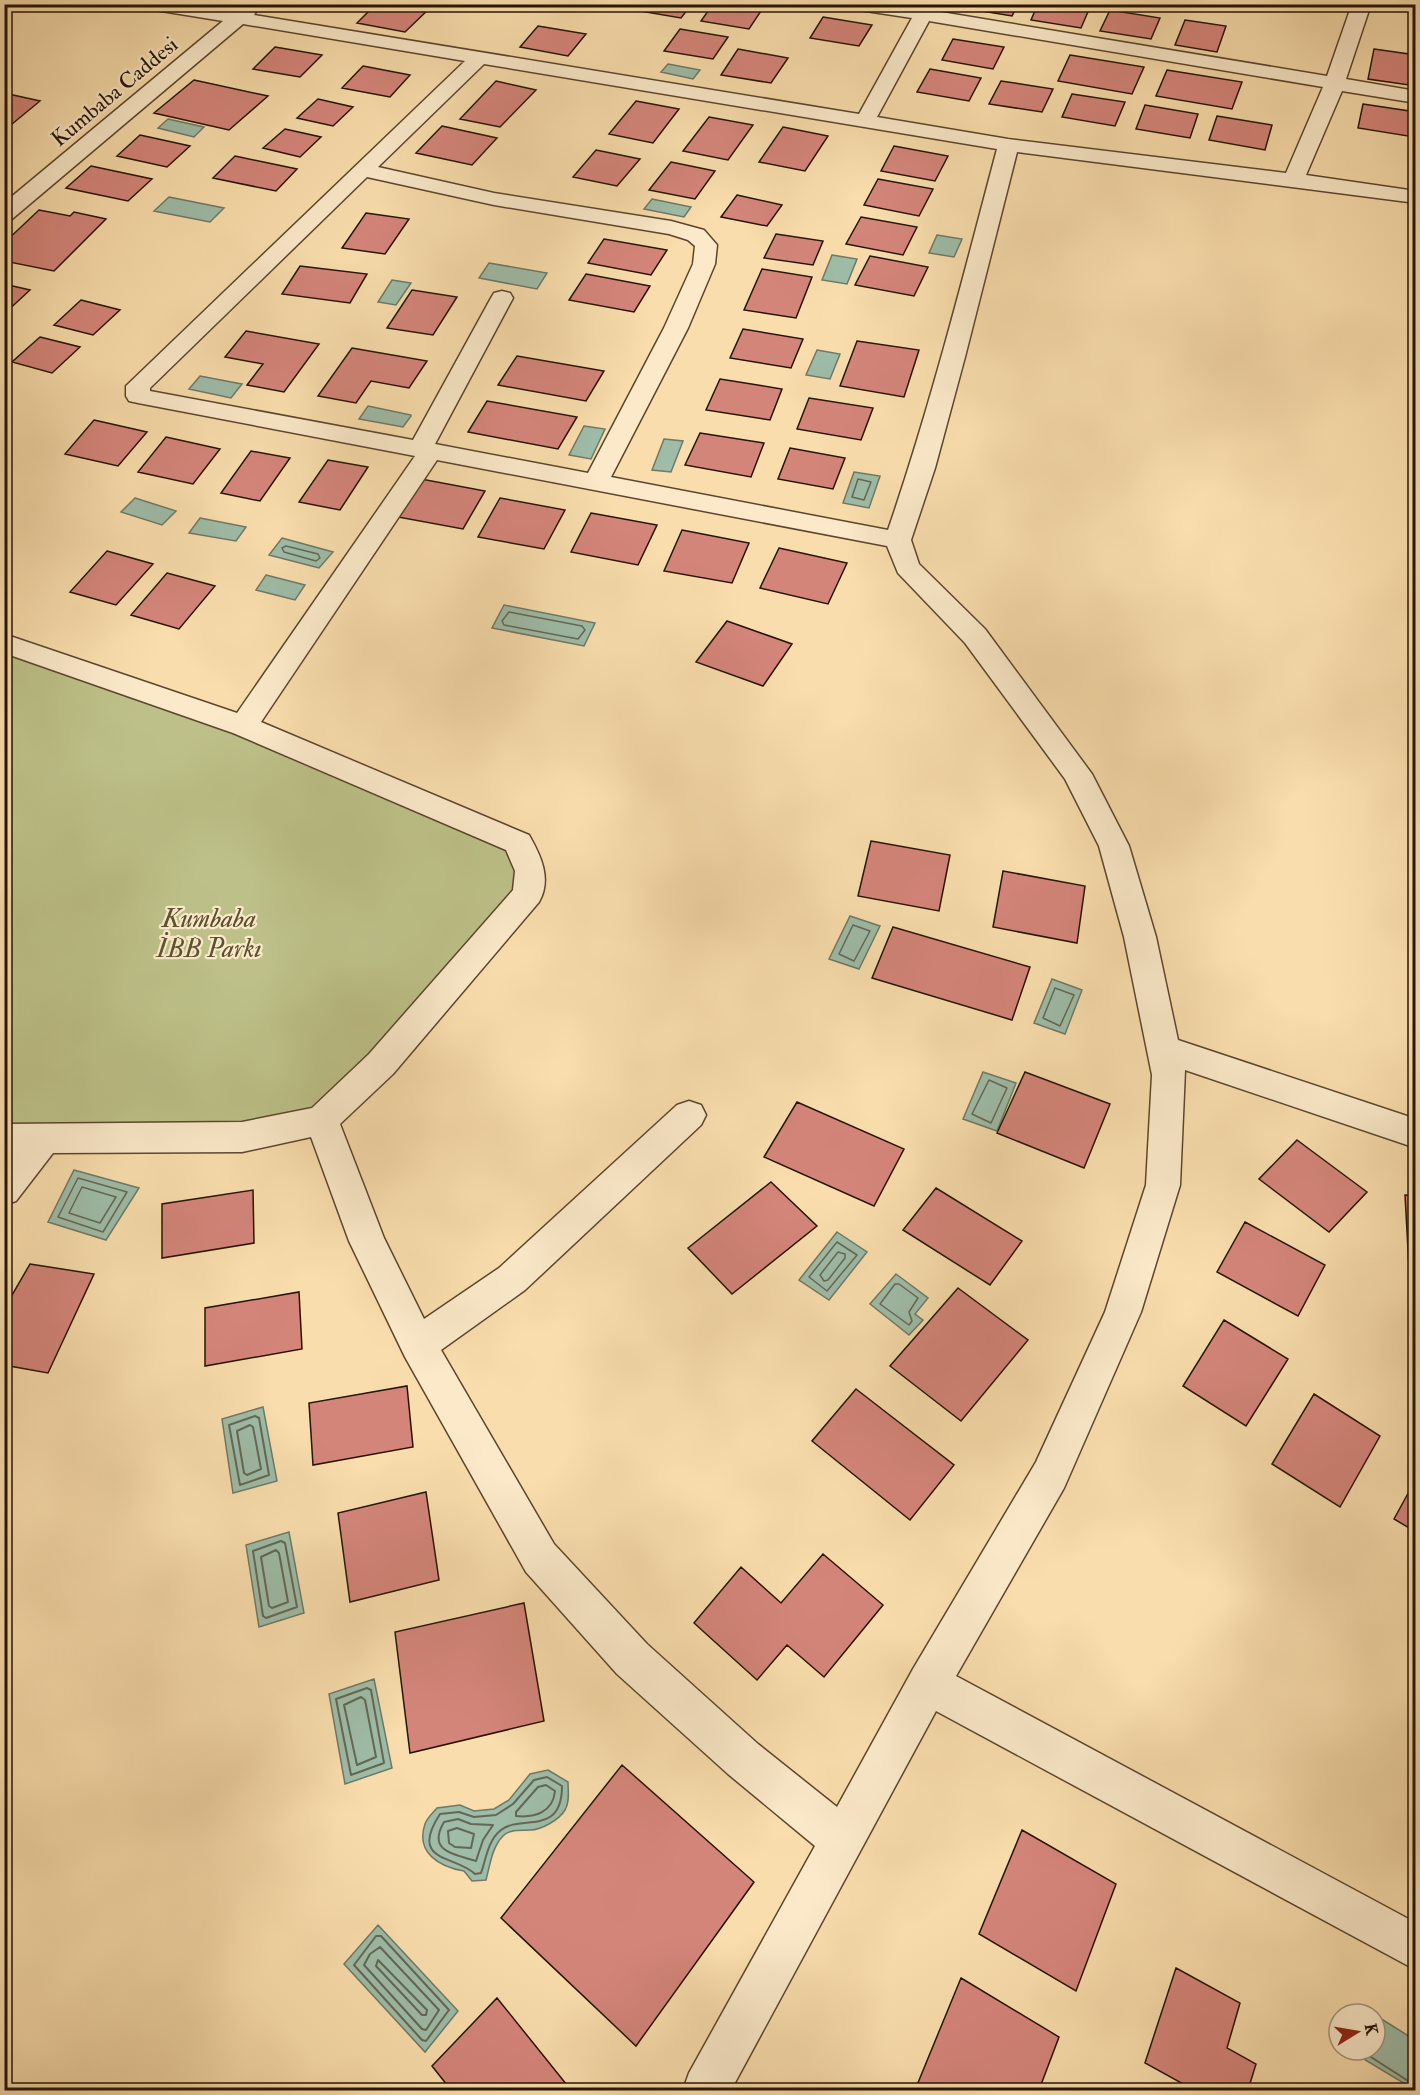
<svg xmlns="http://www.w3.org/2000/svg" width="1420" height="2095" viewBox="0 0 1420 2095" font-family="'IM FELL Double Pica',serif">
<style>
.green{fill:#bdc189;stroke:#726a46;stroke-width:1.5}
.water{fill:#9ebca8;stroke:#6e7966;stroke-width:1.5}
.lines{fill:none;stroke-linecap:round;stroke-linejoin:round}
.shore-far1{stroke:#626855;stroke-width:1.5}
.shore{stroke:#626855;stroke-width:2}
.building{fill:#d4857a;stroke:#261402;stroke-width:1.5}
.minor-casing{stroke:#5b462c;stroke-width:3}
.minor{fill:#fbe9c9;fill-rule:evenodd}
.labels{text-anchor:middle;stroke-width:4.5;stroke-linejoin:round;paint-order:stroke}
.far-street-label{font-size:22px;fill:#261402;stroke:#fbe9c9}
.park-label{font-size:26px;font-style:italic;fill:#5b5131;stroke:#fbe9c9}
</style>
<rect width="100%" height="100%" fill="#f9ddac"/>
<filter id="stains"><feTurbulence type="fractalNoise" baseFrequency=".00333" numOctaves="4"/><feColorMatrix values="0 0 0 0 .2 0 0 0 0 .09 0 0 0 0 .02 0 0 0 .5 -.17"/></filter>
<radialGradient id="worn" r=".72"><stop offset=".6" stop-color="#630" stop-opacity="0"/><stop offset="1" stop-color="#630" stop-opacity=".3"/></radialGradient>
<path class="green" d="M5,643L518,843L530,871L322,1120L5,1139Z"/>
<path class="water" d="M668,64L700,70L693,79L661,72Z
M168,119L204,127L194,137L158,128Z
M169,197L224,208L210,222L154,211Z
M652,199L691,207L684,217L644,209Z
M937,235L962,239L954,257L929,253Z
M832,255L857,259L847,284L822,280Z
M489,263L547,273L537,289L479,278Z
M392,280L411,283L396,305L378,302Z
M817,350L840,354L830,379L806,375Z
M200,376L242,384L231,398L189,389Z
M368,406L411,415V416L403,427L359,419Z
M584,426L605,429L591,459L569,455Z
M664,439L683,441L671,472L652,470Z
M854,472L880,476L869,508L843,503Z
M135,498L176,511L162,525L121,512Z
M200,518L246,527L236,541L189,533Z
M282,538L333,552L319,568L269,555Z
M266,575L305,585L295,600L256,590Z
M504,605L595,623L584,646L492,628Z
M850,916L880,926L859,969L829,959Z
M1052,979L1082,990L1065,1034L1034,1023Z
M983,1072L1016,1083L997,1131L963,1119Z
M74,1170L139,1188L106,1240L48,1222Z
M837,1232L867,1252L829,1300L799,1280Z
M896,1274L928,1298L915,1314L923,1320L909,1335L870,1304Z
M263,1407L277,1481L233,1493L222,1419Z
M289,1532L304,1613L259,1627L246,1545Z
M374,1679L392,1768L345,1784L329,1694Z
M548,1770L568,1782C568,1791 570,1802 565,1810C559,1820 541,1830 530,1830C520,1831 510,1829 503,1836C492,1847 490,1865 486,1880L472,1881L464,1871C440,1867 415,1853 425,1824C427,1818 433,1813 437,1808L460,1805L474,1811L494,1809L509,1800L530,1774Z
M378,1925L458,2011L425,2052L344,1964Z
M1375,2015L1415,2040V2090L1352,2052L1353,2050H1375Z"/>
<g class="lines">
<path class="shore-far1" d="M858,479L871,482L864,500L852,497Z
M286,546L318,554L320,558L316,561L284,552L282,548Z
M509,612L582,626L585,630L578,639L504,625L502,621Z
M853,925L870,931L854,961L839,954Z
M1055,988L1074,995L1060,1026L1043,1018Z
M989,1080L1007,1088L991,1123L972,1114Z
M78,1178L127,1192L103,1232L58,1217Z
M82,1187L116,1197L100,1223L69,1213Z
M837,1242L857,1255L827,1291L809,1277Z
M838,1252L845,1254V1258L828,1280L824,1281L820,1275Z
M895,1284H899L918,1298L909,1312L912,1321L909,1325L880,1304Z"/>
<path class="shore" d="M255,1416L259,1418L269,1475L240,1485L229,1425Z
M250,1425L253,1427L261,1469L247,1475L244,1473L237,1431Z
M281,1541L285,1543L297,1607L266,1618L263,1616L253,1551Z
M276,1550L279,1553L288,1602L272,1608L269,1606L261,1557Z
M367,1688L371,1690L384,1763L351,1775L336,1699Z
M361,1697L365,1700L376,1757L357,1765L344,1705Z
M547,1777L562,1786C562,1837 521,1814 501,1830C488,1840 486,1859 481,1873L475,1874C456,1855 408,1863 440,1814L459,1812L474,1817L496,1815L513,1804L534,1780Z
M546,1785L555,1791C553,1812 535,1818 516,1816V1812L538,1787Z
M458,1819L471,1824L493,1825L483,1840L476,1861C453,1854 427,1851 444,1822Z
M457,1828L474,1834L471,1848L455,1847L449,1843L448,1831Z
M376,1936H381L449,2010L426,2041L422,2040L354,1965Z
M380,1947L439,2010L426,2030L422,2029L364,1965L370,1954Z
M378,1960L427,2010L426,2015H422L376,1966Z
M1360,2050L1416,2086"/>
</g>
<path class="building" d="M376,4H434L405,32L357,23Z
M638,4H692L681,18L634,10Z
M713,4H740L763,8L749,29L701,21Z
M965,4H1018L1012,16L963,8Z
M1038,4H1071L1090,7L1081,28L1031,20Z
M1110,10L1160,18L1151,39L1100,31Z
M823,17L872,25L859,46L810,38Z
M1185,20L1226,26L1217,52L1175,45Z
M538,26L586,34L568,56L520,47Z
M680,29L728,37L713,59L664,51Z
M953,39L1004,47L993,69L942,60Z
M275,47L322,55L300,77L253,69Z
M738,49L788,58L771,83L721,75Z
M1374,49L1416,55V86L1368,79Z
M1070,55L1144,67L1132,94L1058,81Z
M363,66L410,75L390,97L342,88Z
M930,69L981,78L969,101L917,92Z
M1167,70L1242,82L1232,109L1156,96Z
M194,80L268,96L229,130L154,113Z
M496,81L536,90L500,127L460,119Z
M1001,81L1053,89L1042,112L989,104Z
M4,93L40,101L12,124L4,123Z
M1072,94L1125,102L1115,126L1062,117Z
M318,99L353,107L333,126L297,118Z
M636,101L679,109L653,143L609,134Z
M1363,104L1416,112L1414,137L1358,128Z
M1145,105L1198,114L1190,138L1136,129Z
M1217,116L1272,125L1265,150L1209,140Z
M709,117L753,125L728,160L683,151Z
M442,126L497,138L472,165L416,153Z
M783,127L828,136L805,171L759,162Z
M285,129L321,137L300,157L263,148Z
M140,135L190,146L167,167L117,156Z
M894,146L948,156L935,181L881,171Z
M596,150L640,159L617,186L573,177Z
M235,156L297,169L276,191L213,178Z
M671,162L715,171L695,199L649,190Z
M91,166L152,179L128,201L66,188Z
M878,179L933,189L919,216L864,205Z
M737,195L782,205L767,226L721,217Z
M39,210L70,216L74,212L106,219L54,271L4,261V243Z
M366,213L409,219L385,254L342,248Z
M861,217L917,227L903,255L846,244Z
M776,234L823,241L813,265L764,258Z
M604,239L667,250L651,275L588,263Z
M870,256L928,267L914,296L855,285Z
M300,266L367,274L350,303L282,294Z
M762,269L812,277L796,318L744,310Z
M586,274L650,286L634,312L569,300Z
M4,284L30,290L4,314Z
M412,290L457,297L433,335L387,328Z
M81,300L120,310L93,335L54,325Z
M743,329L803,339L791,368L730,358Z
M246,331L319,344L284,392L247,385L263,364L225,357Z
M40,337L80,347L52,373L12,362Z
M857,341L919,350L904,397L840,386Z
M352,348L427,361L409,388L371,381L356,403L318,396Z
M517,356L604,371L586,401L498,385Z
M720,379L782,389L770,420L706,410Z
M809,398L873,408L861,440L797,429Z
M487,401L577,417L558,449L468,432Z
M94,420L147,432L118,466L65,454Z
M700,433L764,443L751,477L685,465Z
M166,437L220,449L193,484L138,472Z
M790,448L845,458L833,489L778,479Z
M251,451L290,458L260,501L221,493Z
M328,460L368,467L340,510L299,502Z
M421,479L485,491L463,529L398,517Z
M500,498L565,510L544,549L478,537Z
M591,513L657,525L638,565L571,552Z
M682,530L749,543L732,583L664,571Z
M779,548L847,563L828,604L760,588Z
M107,551L153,564L116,605L70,592Z
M167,573L215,586L179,629L131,615Z
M727,621L792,644L763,686L696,662Z
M871,841L950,855L939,911L858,896Z
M1003,871L1085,886L1077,943L993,927Z
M893,927L1030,967L1012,1020L872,978Z
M1025,1072L1110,1104L1084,1168L997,1133Z
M797,1102L904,1149L874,1206L764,1157Z
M1297,1140L1367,1192L1329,1232L1259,1179Z
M771,1182L817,1226L732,1294L688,1248Z
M936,1188L1022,1241L990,1285L903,1230Z
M253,1190L254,1243L162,1258V1204Z
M1405,1195L1416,1196V1269L1409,1268Z
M1245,1222L1325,1265L1298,1316L1217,1272Z
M30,1264L94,1274L48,1373L4,1365V1309Z
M958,1288L1028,1340L961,1421L890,1366Z
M299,1292L302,1349L205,1366V1308Z
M1224,1320L1288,1359L1246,1426L1183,1386Z
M407,1386L413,1447L313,1465L309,1403Z
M856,1389L954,1465L910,1520L812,1441Z
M1314,1394L1380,1436L1340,1507L1272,1464Z
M1416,1479V1532L1394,1519Z
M426,1492L439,1580L350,1602L338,1513Z
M823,1554L883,1605L824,1677L787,1645L757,1680L694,1623L741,1567L781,1603Z
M524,1603L544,1721L410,1753L395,1632Z
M622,1765L754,1882L636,2046L501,1918Z
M1022,1830L1116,1884L1076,1991L979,1934Z
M1176,1968L1240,2003L1227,2048L1256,2064L1248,2090H1194L1145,2063Z
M961,1978L1059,2037L1039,2090H915Z
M497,1998L571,2090H451L432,2066Z"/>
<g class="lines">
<g class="minor-casing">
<path id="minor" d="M146,4H192L235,11C242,6 246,4 255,6L257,10L254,15L859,114L912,18L859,10L852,8L850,4H896L917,8L919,4H938L935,11L1327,76L1352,4H1371L1346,79L1416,91V103L1342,91L1306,175L1416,191V203L1017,152L965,357L935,468L911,540L919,564L985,629L1092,774L1129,846L1156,937L1178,1040L1416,1119V1148L1185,1070L1180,1185L1141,1312L1064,1488L956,1676L1416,1923V1970L936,1711L731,2090H683L689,2073L815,1846L728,1774L617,1674L526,1572L405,1357L349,1241L311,1137L242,1152L53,1153L16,1201L4,1205V1163L12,1153L4,1154V1124L242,1122L312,1108L369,1054L513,890L515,871L506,850L233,733L4,653V634L237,713L415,456L138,403L129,401L126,396V386L465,61L243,24L12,219L4,220V203L223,21L155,10L148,8ZM929,21L1323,87L1286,173L1008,139L877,117ZM484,64L997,149C963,277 931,405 888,530L611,477L688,328L715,264L717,245L704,230L671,221L494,193L378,167ZM367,177L494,205L669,234L688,240L695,246L693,264L664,328L588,473L435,444L513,298L510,293L502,291L494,293L491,298L413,440L150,391V388ZM437,460L887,546L898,573L965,643L1065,779L1099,846L1124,937L1152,1075L1146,1185L1105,1312L1036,1462L913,1669L837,1807L758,1744L647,1644L554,1544L441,1350L525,1290L701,1125L706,1115L701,1105L689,1101L677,1105L499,1268L424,1319L384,1238L340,1124L393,1074L539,902C552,879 541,856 529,835L261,722Z"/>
</g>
<use href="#minor" class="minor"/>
</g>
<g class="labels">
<g class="far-street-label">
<text transform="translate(114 91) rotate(-40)" y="8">Kumbaba Caddesi</text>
</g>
<g class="park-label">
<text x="209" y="927">Kumbaba<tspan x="209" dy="30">İBB Parkı</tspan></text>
</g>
</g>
<rect width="1420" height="2095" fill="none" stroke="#f9ddac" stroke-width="24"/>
<rect x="6" y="6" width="1408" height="2083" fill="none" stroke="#261402" stroke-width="3"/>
<rect x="12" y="12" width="1396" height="2071" fill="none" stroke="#261402" stroke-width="1.5"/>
<g transform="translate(1357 2032) rotate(79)"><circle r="28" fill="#fbe9c9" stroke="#a69479" stroke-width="1.5"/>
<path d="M0-4.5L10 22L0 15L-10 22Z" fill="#8f2418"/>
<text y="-9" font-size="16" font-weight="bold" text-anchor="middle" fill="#261402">K</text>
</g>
<rect width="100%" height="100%" filter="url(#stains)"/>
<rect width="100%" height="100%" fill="url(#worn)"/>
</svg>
